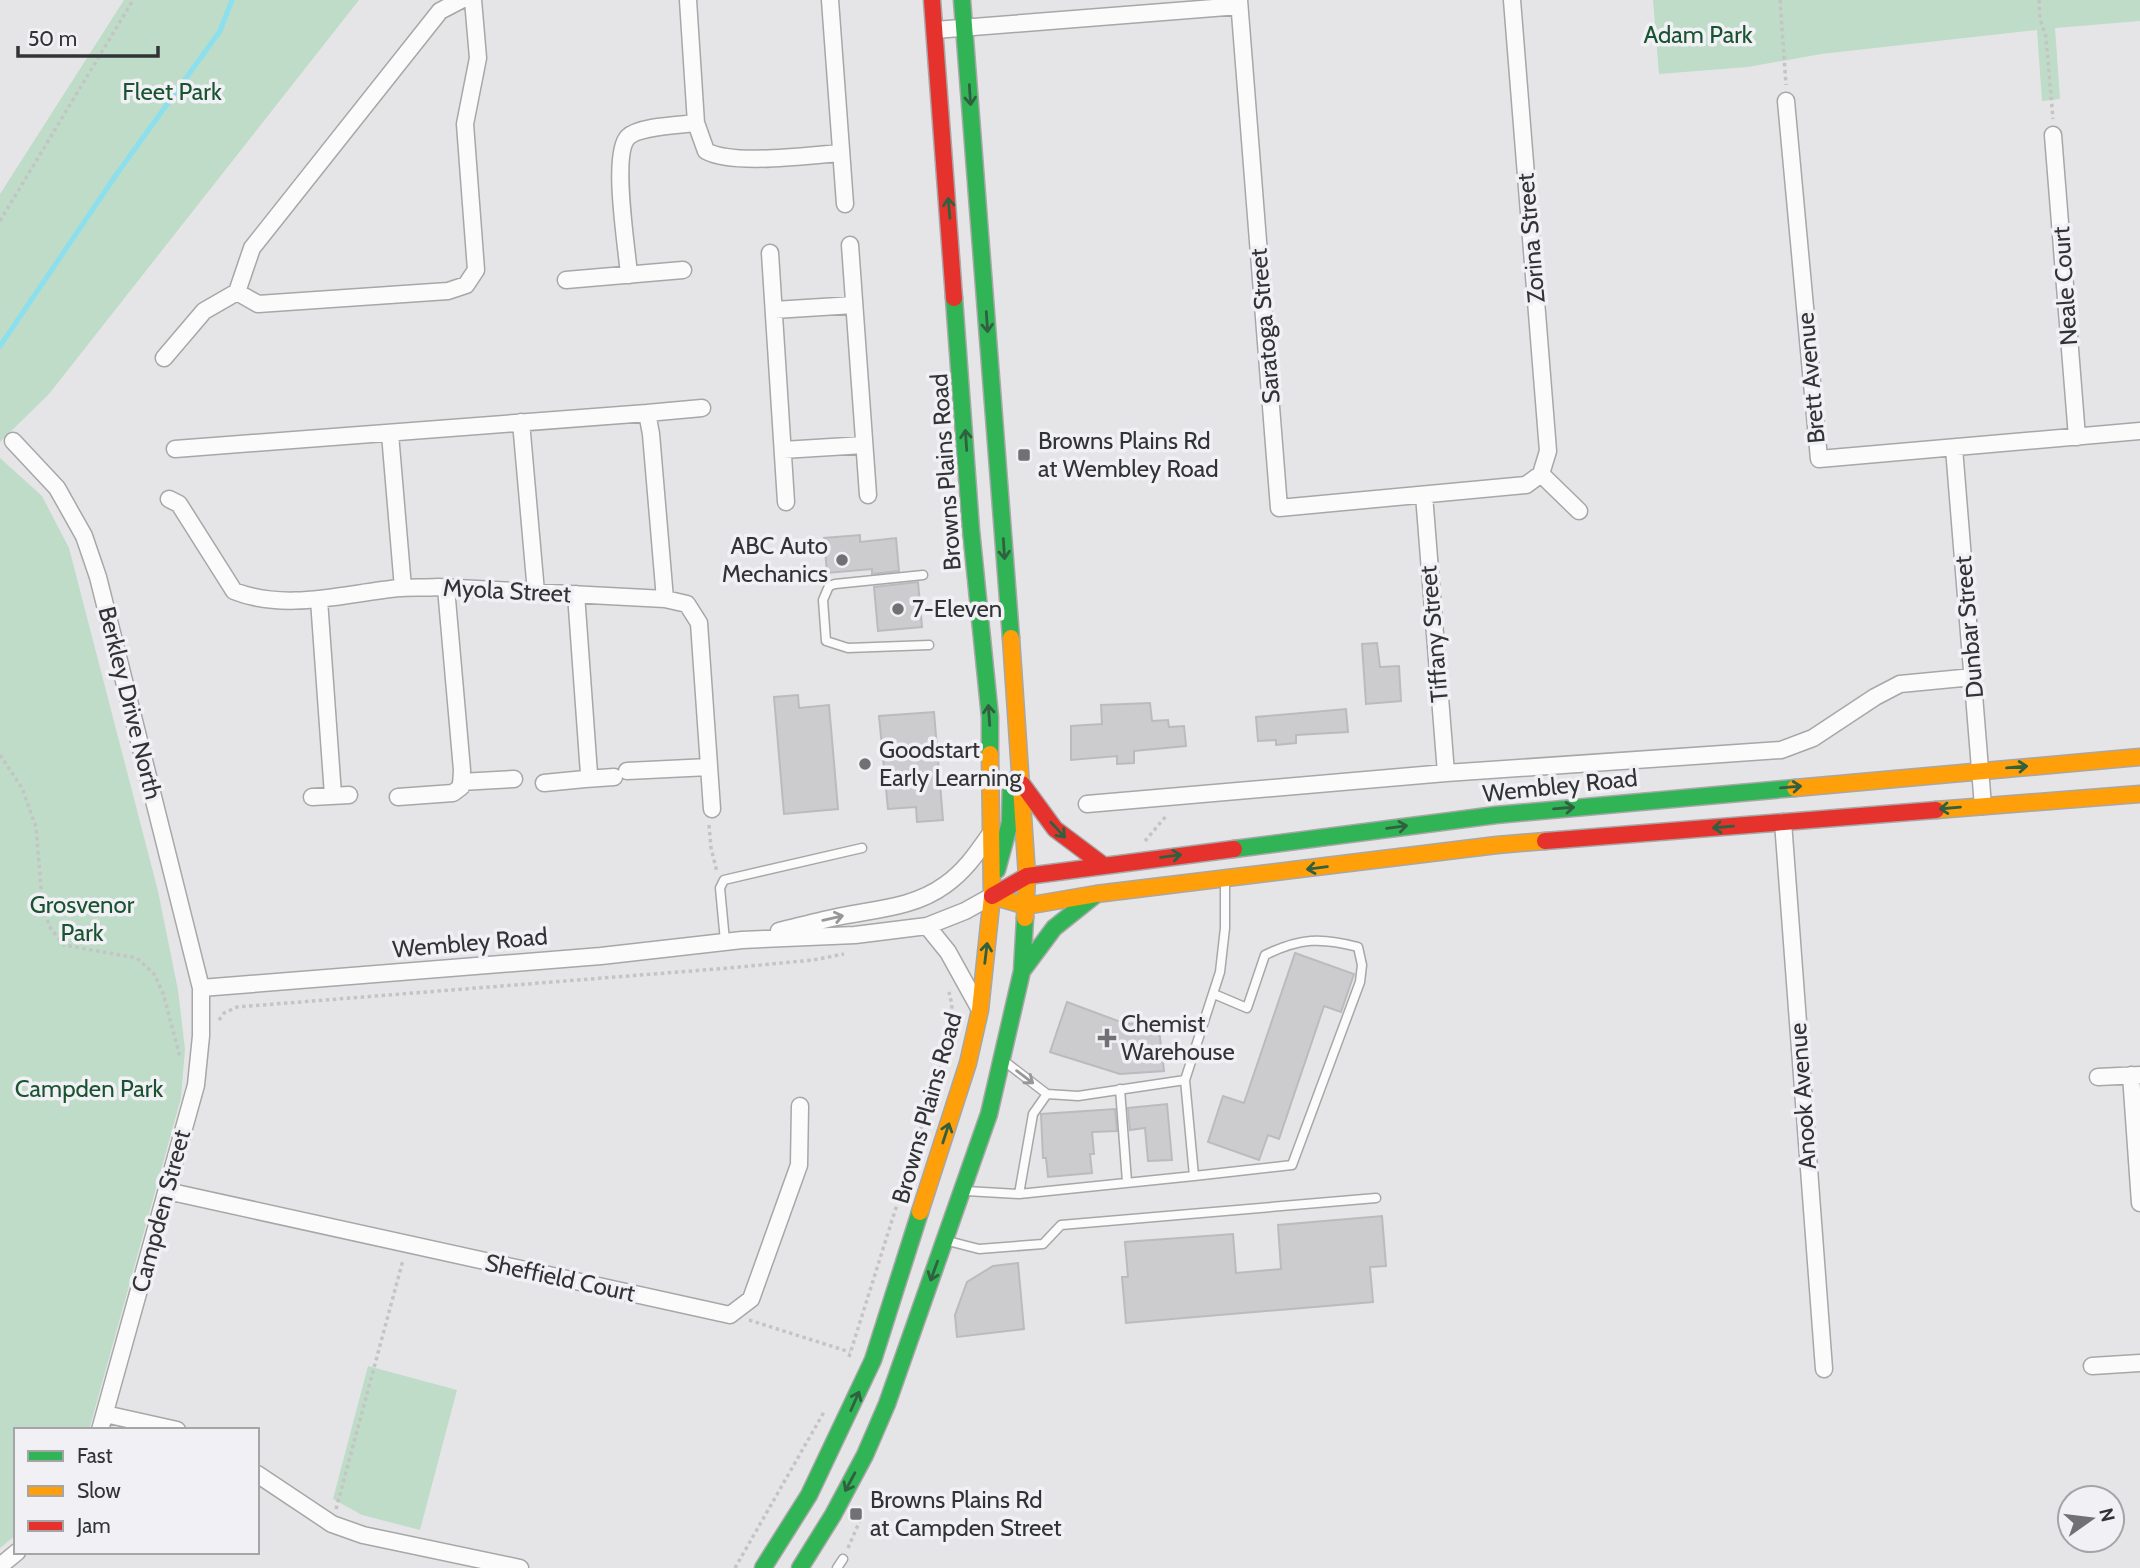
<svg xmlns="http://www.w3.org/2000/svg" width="2140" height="1568" viewBox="0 0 2140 1568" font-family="Cabin,sans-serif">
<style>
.green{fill:#bfdcc8}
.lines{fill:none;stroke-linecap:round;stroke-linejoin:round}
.stream{stroke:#8cdfed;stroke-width:5}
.building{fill:#ccccce;stroke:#bbbbbd;stroke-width:2}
.lane-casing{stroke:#a7a7a8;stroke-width:11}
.street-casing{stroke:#a7a7a8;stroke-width:19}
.fast-casing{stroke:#a7a7a8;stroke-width:19}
.slow-casing{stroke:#a7a7a8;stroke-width:19}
.jam-casing{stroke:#a7a7a8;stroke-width:19}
.path{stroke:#c4c4c5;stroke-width:3.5;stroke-dasharray:3.5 3.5;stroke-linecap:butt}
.lane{stroke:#fbfbfb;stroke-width:8}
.street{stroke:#fbfbfb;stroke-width:16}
.fast{stroke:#30b455;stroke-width:16}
.slow{stroke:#ff9f0a;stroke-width:16}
.jam{stroke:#e5322d;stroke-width:16}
.oneway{stroke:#316040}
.oneway2{stroke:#969798}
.poi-dot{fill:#717173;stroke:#f1f1f5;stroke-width:2.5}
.labels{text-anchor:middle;stroke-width:7;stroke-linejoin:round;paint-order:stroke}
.park-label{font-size:24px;fill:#1a5331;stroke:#f1f1f5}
.street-label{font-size:24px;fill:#323334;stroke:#f1f1f5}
.poi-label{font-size:24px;fill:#323334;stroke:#f1f1f5;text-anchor:start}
</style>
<rect width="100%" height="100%" fill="#e5e5e7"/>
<path class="green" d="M124,0H359L49,394L0,442V194Z
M1653,0H2140V21L2055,28L2060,99L2042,101L2037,30L1821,54L1748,67L1659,74Z
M0,458L42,496L69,548L158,891L178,990L185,1049L181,1098L89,1430H16V1535L0,1548Z
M368,1366L457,1390L420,1530L362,1515L333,1499Z"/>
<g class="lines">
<path class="stream" d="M0,346L116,175L220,31L232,0"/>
</g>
<path class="building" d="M860,535V542L896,538L899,571L872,574V569L827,573L824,538Z
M918,582L922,627L878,631L874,587Z
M1377,643L1380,667L1399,666L1401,701L1366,704L1362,644Z
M798,695L799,708L829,705L838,809L784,814L774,697Z
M1150,703L1152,721L1168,720L1169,727L1184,726L1186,746L1134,751V763L1117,764V756L1071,760V726L1102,724L1101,705Z
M1346,709L1348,732L1296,735V743L1276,745V740L1258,741L1256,717Z
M934,712L943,820L917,822L916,807L888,809L879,716Z
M1295,953L1354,974L1341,1012L1324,1006L1279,1139L1268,1135L1259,1160L1208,1142L1223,1096L1244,1103Z
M1067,1002L1126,1024L1158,1021L1164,1071L1120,1074L1050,1052Z
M1167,1104L1172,1160L1148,1161L1145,1128L1130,1130L1128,1108Z
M1115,1109L1117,1131L1092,1132L1094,1154H1090L1092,1173L1048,1177L1046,1158H1043L1041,1114Z
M1382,1216L1386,1266L1370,1267L1373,1302L1126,1323L1122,1277H1128L1125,1242L1233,1234L1236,1273L1281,1269L1278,1225Z
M1018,1263L1024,1329L957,1337L955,1315L967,1282L993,1266Z"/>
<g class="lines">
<g class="lane-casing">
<path id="lane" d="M923,575L835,584L829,586L823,600L826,641L848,648L929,645
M725,941L720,888L724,880L862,848
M1008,1064L1047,1094L1078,1096L1185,1080L1220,972L1225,928V879
M1120,1089L1127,1182
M1047,1094L1033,1114L1019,1194L1194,1176L1185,1080
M1194,1176L1292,1165L1360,982L1362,965L1358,947C1321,937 1300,938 1265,955L1247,1008L1214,994
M966,1191L1019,1194
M948,1241L979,1249L1043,1244L1061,1225L1376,1198
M837,1568L843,1559"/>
</g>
<g class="street-casing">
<path id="street" d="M688,0L696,123L706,151C734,166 808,155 841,153
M830,0L845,204
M1239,0L1279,508L1526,485L1541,474L1548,451L1512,0
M935,30L1239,6
M1786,101L1819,459L2140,431
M2053,135L2077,437
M850,245L868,495
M770,253L786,502
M629,275C627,248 611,154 628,137C639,126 680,125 696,123
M566,280L683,270
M237,292L258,304L448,291L466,285L476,270L465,124L478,58L473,0
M774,310L854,305
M164,358L204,311L237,292L252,248L440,11L461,0
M647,413L702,408
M521,422L536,592
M390,434L403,588
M13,441L57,488L84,536L98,577L201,988V1036L196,1085L100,1430
M1954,448L1983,806
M175,449L647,413L651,434L665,599
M783,450L864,445
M1541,474L1579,511
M1424,495L1446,773
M169,499L179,504L234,591C287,612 346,593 400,588C413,587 425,588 438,587L665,599L687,604L699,623L712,809
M319,600L333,795
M627,771L709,767
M585,779L614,777
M461,782L514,779
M544,783L585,779L589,774L576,594
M312,797L349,795
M398,797L453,793L461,787L462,770L446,588
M1087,804L1446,773L1781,750L1813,738L1875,697L1900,684L1973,677
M1783,822L1824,1369
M927,926L948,952L979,1008
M779,931C800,926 821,920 842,916C877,909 915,907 945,885C965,871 977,853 991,833
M201,988L601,956L742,940L855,935L927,926L965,911L992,896
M2131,1075L2140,1203
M2098,1077L2140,1075
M167,1191L730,1315L751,1299L799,1165L800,1106
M2092,1366L2140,1363
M105,1414L177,1430
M257,1474L332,1524L363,1535L520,1568
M0,1566L17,1552"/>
</g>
<g class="fast-casing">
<path id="fast" d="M962,0L1011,638
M954,298L971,530L990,717V754
M1234,849L1496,815L1795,788
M997,870L1010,822L1011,781
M1022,971L1054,928L1094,896
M763,1568L809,1495L873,1360L920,1212
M800,1568L833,1515L865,1455L887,1404L989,1114L1022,971L1025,918"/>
</g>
<g class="slow-casing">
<path id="slow" d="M1011,638L1027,876L1025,918
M1795,788L2140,757
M1936,810L2140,794
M992,896L1026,906L1096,894L1497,845L1545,841
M920,1212L968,1063L980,1010L992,896L990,754"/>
</g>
<g class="jam-casing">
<path id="jam" d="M932,0L954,298
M1022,784L1055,829L1103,865
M1545,841L1936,810
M992,896L1027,876L1234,849"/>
</g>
<path class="path" d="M1780,0L1786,85
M2039,0L2040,19L2046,37L2053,119
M0,221L133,0
M0,755L22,788L36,827L42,900L49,926L64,945L137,958L154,974L163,993L180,1057
M709,825L711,848L717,872
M1145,841L1167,815
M219,1020L224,1013L237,1007L729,968L813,960L844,954
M749,1320L850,1352
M849,1357L950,1036L952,1005L949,992
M336,1509L403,1260
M848,1548L861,1518
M735,1568L824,1412"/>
<use href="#lane" class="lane"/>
<use href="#street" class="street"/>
<use href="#fast" class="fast"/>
<use href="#slow" class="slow"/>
<use href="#jam" class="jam"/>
</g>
<defs><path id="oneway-shaft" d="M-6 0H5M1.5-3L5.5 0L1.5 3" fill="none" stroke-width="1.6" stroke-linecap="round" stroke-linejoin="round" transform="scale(1.75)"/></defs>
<g class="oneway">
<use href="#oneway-shaft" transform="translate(970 95) rotate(86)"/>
<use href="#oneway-shaft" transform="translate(949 208) rotate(-95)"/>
<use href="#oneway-shaft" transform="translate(987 322) rotate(86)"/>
<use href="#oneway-shaft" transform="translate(966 440) rotate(-94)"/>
<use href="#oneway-shaft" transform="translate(1004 549) rotate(86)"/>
<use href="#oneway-shaft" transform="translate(989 715) rotate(-94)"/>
<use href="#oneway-shaft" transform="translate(2017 767) rotate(-5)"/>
<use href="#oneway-shaft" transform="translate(1791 787) rotate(-5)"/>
<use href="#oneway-shaft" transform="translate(1564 808) rotate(-5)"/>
<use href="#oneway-shaft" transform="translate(1950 808) rotate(175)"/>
<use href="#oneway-shaft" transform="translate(1397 827) rotate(-7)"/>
<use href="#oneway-shaft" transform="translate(1723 827) rotate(175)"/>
<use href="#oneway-shaft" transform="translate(1058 830) rotate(47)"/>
<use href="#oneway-shaft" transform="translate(1171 856) rotate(-7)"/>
<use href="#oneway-shaft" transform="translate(1317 868) rotate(173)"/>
<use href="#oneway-shaft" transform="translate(986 953) rotate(-83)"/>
<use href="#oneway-shaft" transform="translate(946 1133) rotate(-72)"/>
<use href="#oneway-shaft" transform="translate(934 1271) rotate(110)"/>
<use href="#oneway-shaft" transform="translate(855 1401) rotate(-66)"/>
<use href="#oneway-shaft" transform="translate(850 1482) rotate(118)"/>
</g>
<g class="oneway2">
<use href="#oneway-shaft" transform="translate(833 918) rotate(-13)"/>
<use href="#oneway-shaft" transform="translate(1025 1077) rotate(37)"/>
</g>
<g class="poi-dot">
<rect x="1017" y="448" width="14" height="14" rx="3.5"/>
<circle cx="842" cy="560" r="7"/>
<circle cx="898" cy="609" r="7"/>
<circle cx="865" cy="764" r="7"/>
<path d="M1103.5 1027.5h7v7h7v7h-7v7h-7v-7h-7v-7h7z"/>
<rect x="849" y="1507" width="14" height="14" rx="3.5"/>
</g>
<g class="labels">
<g class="park-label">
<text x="1698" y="43">Adam Park</text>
<text x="172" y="100">Fleet Park</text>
<text x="82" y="913">Grosvenor<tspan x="82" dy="28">Park</tspan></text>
<text x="89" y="1097">Campden Park</text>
</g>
<g class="street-label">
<text transform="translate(1531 238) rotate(-95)" y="8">Zorina Street</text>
<text transform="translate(2065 286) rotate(-94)" y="8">Neale Court</text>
<text transform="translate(1265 326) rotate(-95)" y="8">Saratoga Street</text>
<text transform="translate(1811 378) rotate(-95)" y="8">Brett Avenue</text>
<text transform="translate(946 472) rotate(-94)" y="8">Browns Plains Road</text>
<text transform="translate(507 591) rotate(3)" y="8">Myola Street</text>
<text transform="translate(1969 627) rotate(-95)" y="8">Dunbar Street</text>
<text transform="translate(1434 634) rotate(-95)" y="8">Tiffany Street</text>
<text transform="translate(130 703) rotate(76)" y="8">Berkley Drive North</text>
<text transform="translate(1560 786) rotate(-6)" y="8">Wembley Road</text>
<text transform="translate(470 943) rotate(-5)" y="8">Wembley Road</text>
<text transform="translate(1803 1096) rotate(-94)" y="8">Anook Avenue</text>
<text transform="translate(927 1108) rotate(-74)" y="8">Browns Plains Road</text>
<text transform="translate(161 1211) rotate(-75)" y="8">Campden Street</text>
<text transform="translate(560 1278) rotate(12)" y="8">Sheffield Court</text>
</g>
<g class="poi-label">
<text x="1038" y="449">Browns Plains Rd<tspan x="1038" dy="28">at Wembley Road</tspan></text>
<text x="828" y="554" text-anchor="end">ABC Auto<tspan x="828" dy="28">Mechanics</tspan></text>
<text x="912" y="617">7-Eleven</text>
<text x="879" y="758">Goodstart<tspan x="879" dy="28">Early Learning</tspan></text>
<text x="1121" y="1032">Chemist<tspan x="1121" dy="28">Warehouse</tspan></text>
<text x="870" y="1508">Browns Plains Rd<tspan x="870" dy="28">at Campden Street</tspan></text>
</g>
</g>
<rect x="14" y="1428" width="245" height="126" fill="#f1f1f5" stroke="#a5a5a8" stroke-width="2"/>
<rect x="28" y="1451" width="35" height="10" fill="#30b455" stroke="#a5a5a8" stroke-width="2"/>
<text x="77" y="1463" font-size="21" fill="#323334">Fast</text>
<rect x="28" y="1486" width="35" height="10" fill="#ff9f0a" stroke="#a5a5a8" stroke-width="2"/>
<text x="77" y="1498" font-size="21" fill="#323334">Slow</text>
<rect x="28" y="1521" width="35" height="10" fill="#e5322d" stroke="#a5a5a8" stroke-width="2"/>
<text x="77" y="1533" font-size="21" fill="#323334">Jam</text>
<g transform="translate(2091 1519) rotate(76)"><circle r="33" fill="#f1f1f5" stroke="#a5a5a8" stroke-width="2"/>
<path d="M0-5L12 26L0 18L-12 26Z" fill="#717173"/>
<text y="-10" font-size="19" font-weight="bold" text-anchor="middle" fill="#323334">N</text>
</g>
<path d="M18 46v10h140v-10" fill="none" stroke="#323334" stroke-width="3.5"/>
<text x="28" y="46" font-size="21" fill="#323334" stroke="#f1f1f5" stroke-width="5" paint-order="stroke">50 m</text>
</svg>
